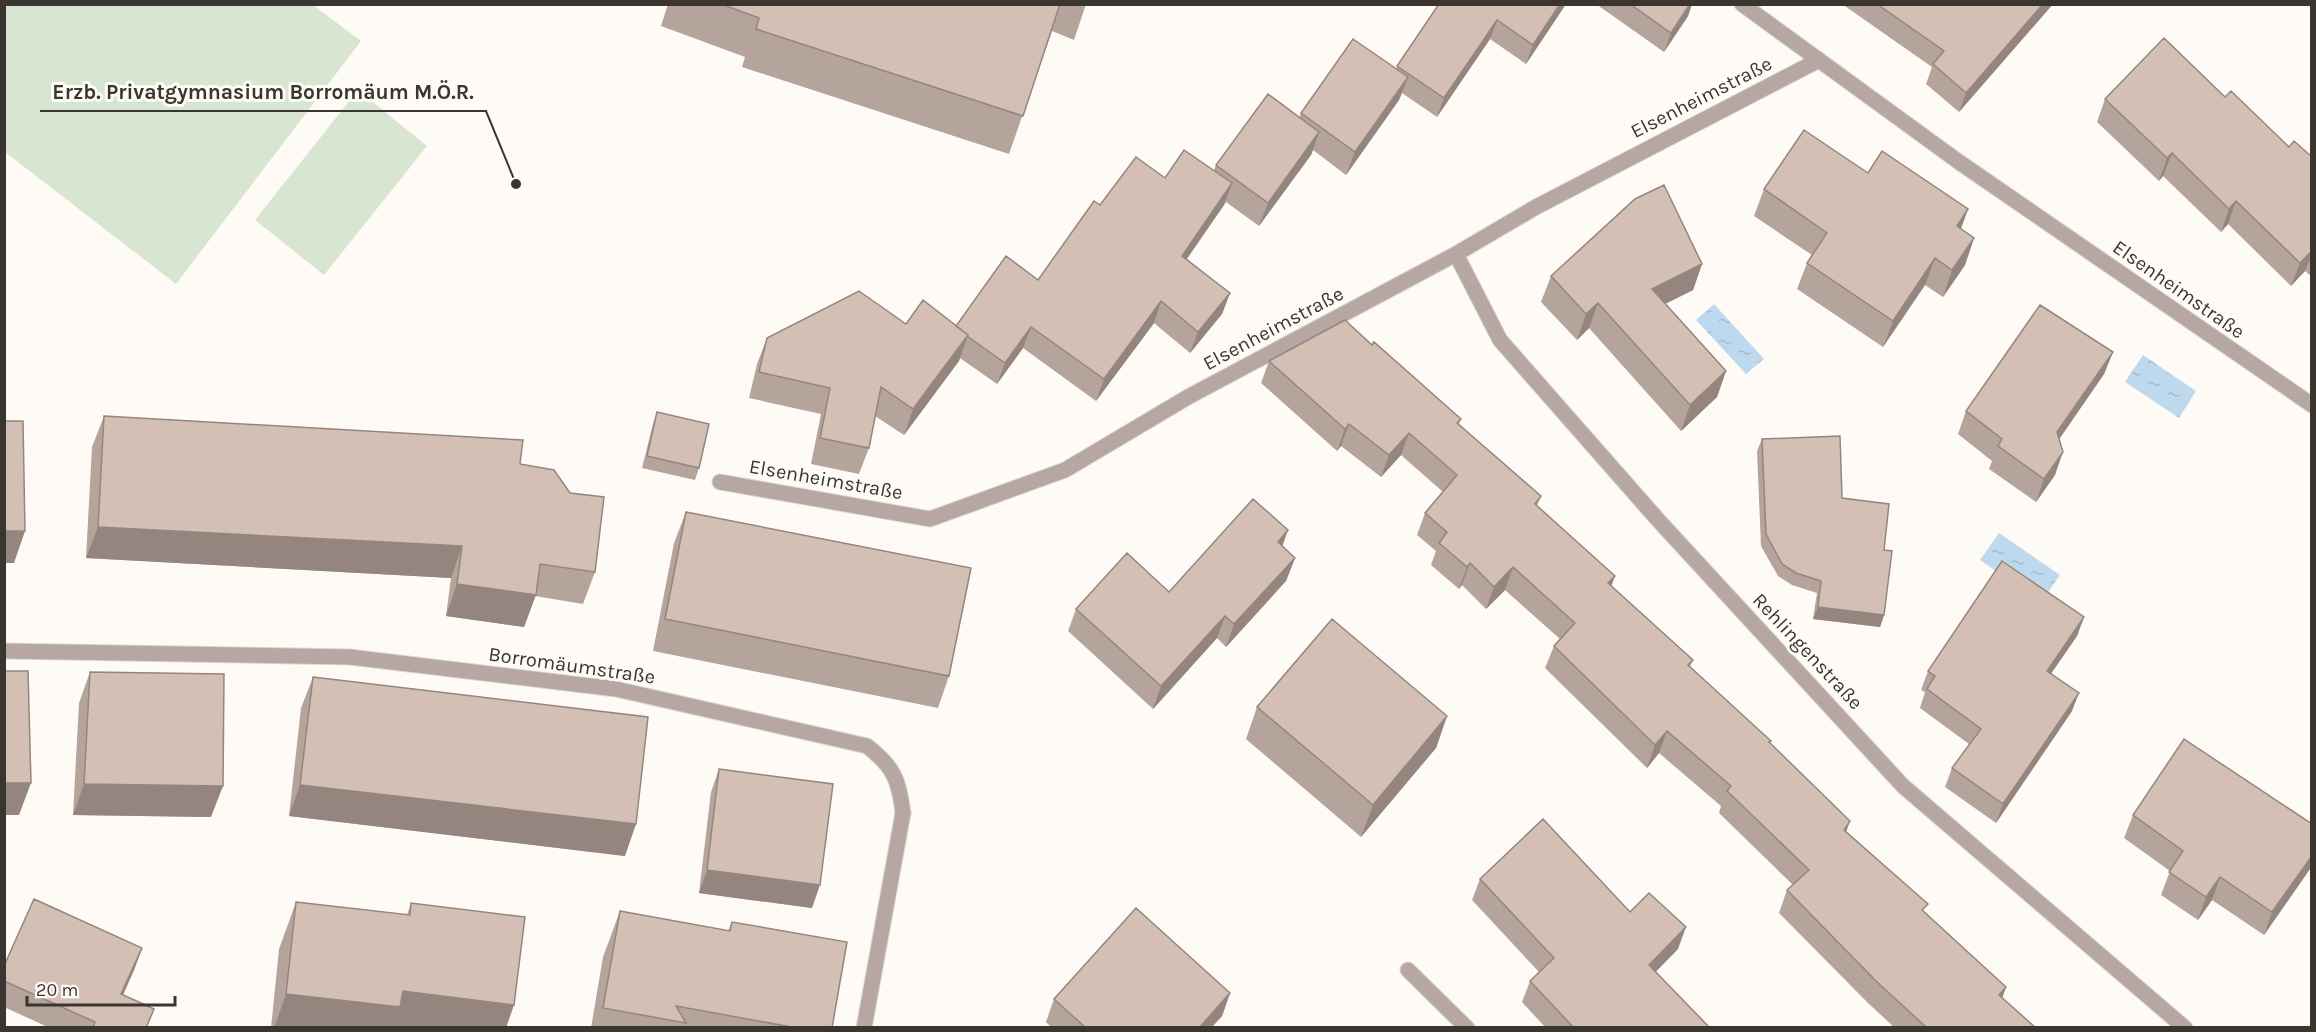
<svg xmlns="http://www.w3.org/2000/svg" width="2316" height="1032" viewBox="0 0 2316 1032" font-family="Karla,sans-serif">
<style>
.green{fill:#d7e5d1}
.water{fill:url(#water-ripples)}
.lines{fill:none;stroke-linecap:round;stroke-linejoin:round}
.service-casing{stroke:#dbd7d3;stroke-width:17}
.minor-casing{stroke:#dbd7d3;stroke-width:17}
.service{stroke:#b6a7a2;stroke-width:15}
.minor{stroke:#b6a7a2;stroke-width:15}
.wall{fill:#b5a49b}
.shaded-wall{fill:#94867e}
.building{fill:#d3bfb4;stroke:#94867e;stroke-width:1.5}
.labels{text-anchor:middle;stroke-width:6;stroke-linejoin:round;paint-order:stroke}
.street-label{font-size:20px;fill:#3a352e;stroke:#fefbf7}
.leader{fill:none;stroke:#3a352e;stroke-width:2}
.callout-dot{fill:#3a352e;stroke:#fefbf7;stroke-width:2}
.callout-label{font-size:21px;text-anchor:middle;font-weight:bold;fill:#3a352e;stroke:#fefbf7;stroke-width:6;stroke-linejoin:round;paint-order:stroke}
</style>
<defs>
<pattern id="water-ripples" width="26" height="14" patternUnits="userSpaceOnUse" patternTransform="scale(1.5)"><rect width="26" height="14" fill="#bed9ee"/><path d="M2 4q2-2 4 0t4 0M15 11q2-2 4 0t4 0" fill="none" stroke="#a4bbcc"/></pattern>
</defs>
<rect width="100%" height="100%" fill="#fefbf7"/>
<path class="green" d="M4,5H313L361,41L176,284L5,152Z
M358,90L427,146L324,275L255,220Z"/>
<path class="water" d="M1714,304L1764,359L1746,374L1696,320Z
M2143,355L2196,391L2179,418L2125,382Z
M1999,533L2060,575L2041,602L1980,560Z"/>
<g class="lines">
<g class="service-casing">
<path id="service" d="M864,1028L903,813"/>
</g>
<g class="minor-casing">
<path id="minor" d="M1742,4L1959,162L2312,405
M1456,254L1500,340L1659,521L1903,786L2185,1028
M720,482L930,519L1065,470L1188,397L1456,254L1536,207L1819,60
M4,651L350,657L616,689L867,746C894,767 899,780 903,813
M1408,970L1467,1028"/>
</g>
<use href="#service" class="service"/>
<use href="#minor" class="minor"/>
</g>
<path class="wall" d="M668,4H1086L1074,40L1052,31L1009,154L742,67L745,57L661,26Z
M1439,4H1566L1526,64L1490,39L1437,117L1402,93L1399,100L1346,175L1313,150L1311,155L1259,226L1226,202L1224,205L1187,259L1230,293L1222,314L1190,353L1154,323L1096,401L1023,348L997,384L960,358L959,361L904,435L875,416L869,448L859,474L811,464L821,414L749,398L757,364L767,338L906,324L956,326L1038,280L1100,205L1165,178L1214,170L1216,165L1299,118L1301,113L1396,69Z
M1596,4H1692L1688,16L1664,52Z
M1842,4H2053L1959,112L1926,84L1932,67Z
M2225,97L2289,147L2312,157V277L2305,271L2291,286L2228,224L2221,232L2163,176L2159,181L2097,122L2105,99Z
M1868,173L1968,209L1961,229L1974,238L1965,265L1943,297L1925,285L1883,347L1797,289L1807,263L1812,255L1754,216L1764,189Z
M1702,264L1693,290L1665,304L1726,371L1717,397L1681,431L1589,328L1577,340L1541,302L1551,276Z
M1372,345L1461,419L1459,424L1541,496L1537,506L1611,586L1693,660L1690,667L1771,741L1770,743L1846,832L1925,912L2006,987L2002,998L2036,1028H1895L1868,1003L1779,913L1787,890L1793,885L1719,813L1721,806L1659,753L1647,768L1545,668L1554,646L1560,639L1505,590L1486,609L1462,585L1459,589L1431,565L1436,551L1417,535L1425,513L1443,492L1401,455L1381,477L1341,446L1337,451L1261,383L1269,361Z
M2113,352L2104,374L2059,439L2055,475L2036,502L1989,469L1992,461L1958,434L1966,411Z
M657,412L699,468L695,480L642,468L653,424Z
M104,416L520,464L595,572L583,604L535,596L524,627L446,616L451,578L86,558L92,447Z
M1762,439L1842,498L1884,550V615L1880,627L1813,619L1817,593L1792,585L1778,576L1761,546L1757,451Z
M686,512L949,676L938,708L653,651L674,543Z
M1283,546L1295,558L1286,581L1226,647L1217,638L1153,709L1068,631L1076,609L1169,592Z
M2084,617L2077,636L2051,674L2072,711L1996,823L1945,787L1952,768L1969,744L1920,708L1925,692L1921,690L1928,671Z
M90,672L211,817L73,815L79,703Z
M313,677L625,856L289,816L301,708Z
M1257,707L1447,716L1436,748L1361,837L1246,739Z
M719,769L812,908L699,893L711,792Z
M2133,815L2312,824V866L2264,935L2212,900L2198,920L2161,895L2170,871L2124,838Z
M1480,879L1630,912L1678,949L1655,972L1710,1028H1546L1522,1002L1530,981L1539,972L1472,900Z
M296,902L407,915L411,903L506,1028H271L279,949Z
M620,911L728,931L732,922L832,1028H591L603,957Z
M142,948L134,970L123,995L147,1028H50L4,1007V966Z
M1230,993L1222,1016L1211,1028H1052L1046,1022L1054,999Z"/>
<path class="shaded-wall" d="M1560,4H1566L1526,64L1533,45Z
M1690,4H1692L1688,16L1664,52L1671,33Z
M2043,4H2053L1959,112L1966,93Z
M1497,20L1490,39L1437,117L1444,98Z
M1408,77L1399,100L1346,175L1355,152Z
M1319,132L1311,155L1259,226L1268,203Z
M2172,153L2163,176L2159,181L2167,158Z
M1232,183L1224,205L1174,277L1182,256Z
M2236,201L2228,224L2221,232L2229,209Z
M1968,209L1958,236L1957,226Z
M1974,238L1965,265L1943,297L1952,270Z
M2312,251V254L2305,271L2291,286L2300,263Z
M1935,258L1925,285L1883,347L1893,321Z
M1702,264L1693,290L1643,315L1652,289Z
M1230,293L1222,314L1190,353L1198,332Z
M1161,301L1154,323L1096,401L1104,379Z
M1598,303L1589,328L1577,340L1586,314Z
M1031,327L1023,348L997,384L1005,363Z
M968,335L959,361L904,435L913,409Z
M2113,352L2104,374L2049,454L2057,432Z
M1726,371L1717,397L1681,431L1690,405Z
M1349,424L1341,446L1337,451L1345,429Z
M1409,433L1401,455L1381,477L1389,455Z
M2063,452L2055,475L2036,502L2044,479Z
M98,527L462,546L451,578L86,558Z
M1288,530L1280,553L1278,542Z
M4,531H25L14,563H4Z
M1295,558L1286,581L1226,647L1234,624Z
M1470,563L1462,585L1459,589L1467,567Z
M1513,567L1505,590L1486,609L1494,587Z
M1615,576L1607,598L1608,583Z
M457,584L536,595L524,627L446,616Z
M1818,607L1884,615L1880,627L1813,619Z
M1225,616L1217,638L1153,709L1161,686Z
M2084,617L2077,636L2040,689L2047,671Z
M2079,693L2072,711L1996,823L2003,804Z
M1447,716L1436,748L1361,837L1373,805Z
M1667,731L1659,753L1647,768L1655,745Z
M4,783H31L19,815H4Z
M84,784L223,786L211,817L73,815Z
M300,785L636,824L625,856L289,816Z
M1850,821L1842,843L1844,830Z
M2312,856V866L2264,935L2272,912Z
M707,870L820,885L812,908L699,893Z
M2220,877L2212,900L2198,920L2206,897Z
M1686,927L1678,949L1641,987L1649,965Z
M142,948L134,970L113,1017L121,994Z
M2006,987L1998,1010L1999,995Z
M403,991L514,1005L506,1028H274L286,994Z
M1230,993L1222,1016L1211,1028H1199Z"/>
<path class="building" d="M721,4H1060L1023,116L756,29L759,18Z
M1439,4H1560L1533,45L1497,20L1444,98L1397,66Z
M1630,4H1690L1671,33Z
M1877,4H2043L1966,93L1933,64L1944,51Z
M2164,38L2225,97L2231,91L2289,147L2294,141L2312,157V251L2300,263L2236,201L2229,209L2172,153L2167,158L2105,99Z
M1353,39L1408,77L1355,152L1301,113Z
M1268,94L1319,132L1268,203L1216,165Z
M1804,130L1868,173L1882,151L1968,209L1957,226L1974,238L1952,270L1935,258L1893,321L1807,263L1827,233L1764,189Z
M1184,150L1232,183L1182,256L1230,293L1198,332L1161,301L1104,379L1031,327L1005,363L967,336L968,335L956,326L1006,256L1038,280L1094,201L1100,205L1136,157L1165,178Z
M1664,185L1702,264L1652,289L1726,371L1690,405L1598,303L1586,314L1551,276L1635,199Z
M859,291L906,324L923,300L968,335L913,409L881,387L869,448L820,438L830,388L759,372L767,338Z
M2040,305L2113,352L2057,432L2063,452L2044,479L1998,446L2002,439L1966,411Z
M1345,320L1372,345L1374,342L1461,419L1457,423L1541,496L1535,504L1615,576L1608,583L1693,660L1688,665L1771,741L1769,742L1850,821L1844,830L1928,904L1922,910L2006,987L1999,995L2036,1028H1927L1876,981L1787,890L1809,870L1727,791L1731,786L1667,731L1655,745L1554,646L1575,623L1513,567L1494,587L1470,563L1467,567L1439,543L1447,532L1425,513L1457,475L1409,433L1389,455L1349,424L1345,429L1269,361Z
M657,412L709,424L699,468L647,456Z
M104,416L523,440L520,464L554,470L570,493L604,497L595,572L540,564L536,595L457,584L462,546L98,527Z
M4,421H23L25,531H4Z
M1840,436L1842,498L1889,504L1884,550L1892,551L1884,615L1818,607L1821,581L1796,573L1782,564L1766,534L1762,439Z
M1253,499L1288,530L1278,542L1295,558L1234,624L1225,616L1161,686L1076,609L1127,553L1169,592Z
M686,512L971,568L949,676L665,619Z
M2002,561L2084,617L2047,671L2079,693L2003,804L1952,768L1981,729L1927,689L1935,676L1928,671Z
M1332,619L1447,716L1373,805L1257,707Z
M4,671H28L31,783H4Z
M90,672L224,674L223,786L84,784Z
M313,677L648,717L636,824L300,785Z
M2184,739L2312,824V856L2272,912L2220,877L2206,897L2169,872L2183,851L2133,815Z
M719,769L833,784L820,885L707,870Z
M1543,819L1630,912L1649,893L1686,927L1649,965L1710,1028H1574L1530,981L1554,958L1480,879Z
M34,899L142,948L121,994L154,1009L146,1028H93L95,1022L4,981V966Z
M296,902L410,915L411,903L525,917L514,1005L403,991L400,1007L286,994Z
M1136,908L1230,993L1199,1028H1086L1054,999Z
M620,911L730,931L732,922L847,942L832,1028H797L676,1006L686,1023L603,1008Z"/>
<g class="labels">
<g class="street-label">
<text transform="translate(1701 97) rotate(-27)" y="7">Elsenheimstraße</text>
<text transform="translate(2179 289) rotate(35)" y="7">Elsenheimstraße</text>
<text transform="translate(1273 328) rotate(-28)" y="7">Elsenheimstraße</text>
<text transform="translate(826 479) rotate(10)" y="7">Elsenheimstraße</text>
<text transform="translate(1808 651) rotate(47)" y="7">Rehlingenstraße</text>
<text transform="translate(572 665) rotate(8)" y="7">Borromäumstraße</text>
</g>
</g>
<path class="leader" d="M516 184L486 111H40"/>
<circle class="callout-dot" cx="516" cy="184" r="6"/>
<g class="callout-label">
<text x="263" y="99">Erzb. Privatgymnasium Borromäum M.Ö.R.</text>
</g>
<rect width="2316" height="1032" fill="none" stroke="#3a352e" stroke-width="12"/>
<path d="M27 996v9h148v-9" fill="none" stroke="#3a352e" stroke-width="3"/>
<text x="36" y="996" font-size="18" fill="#3a352e" stroke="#fefbf7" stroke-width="4.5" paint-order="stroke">20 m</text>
</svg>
